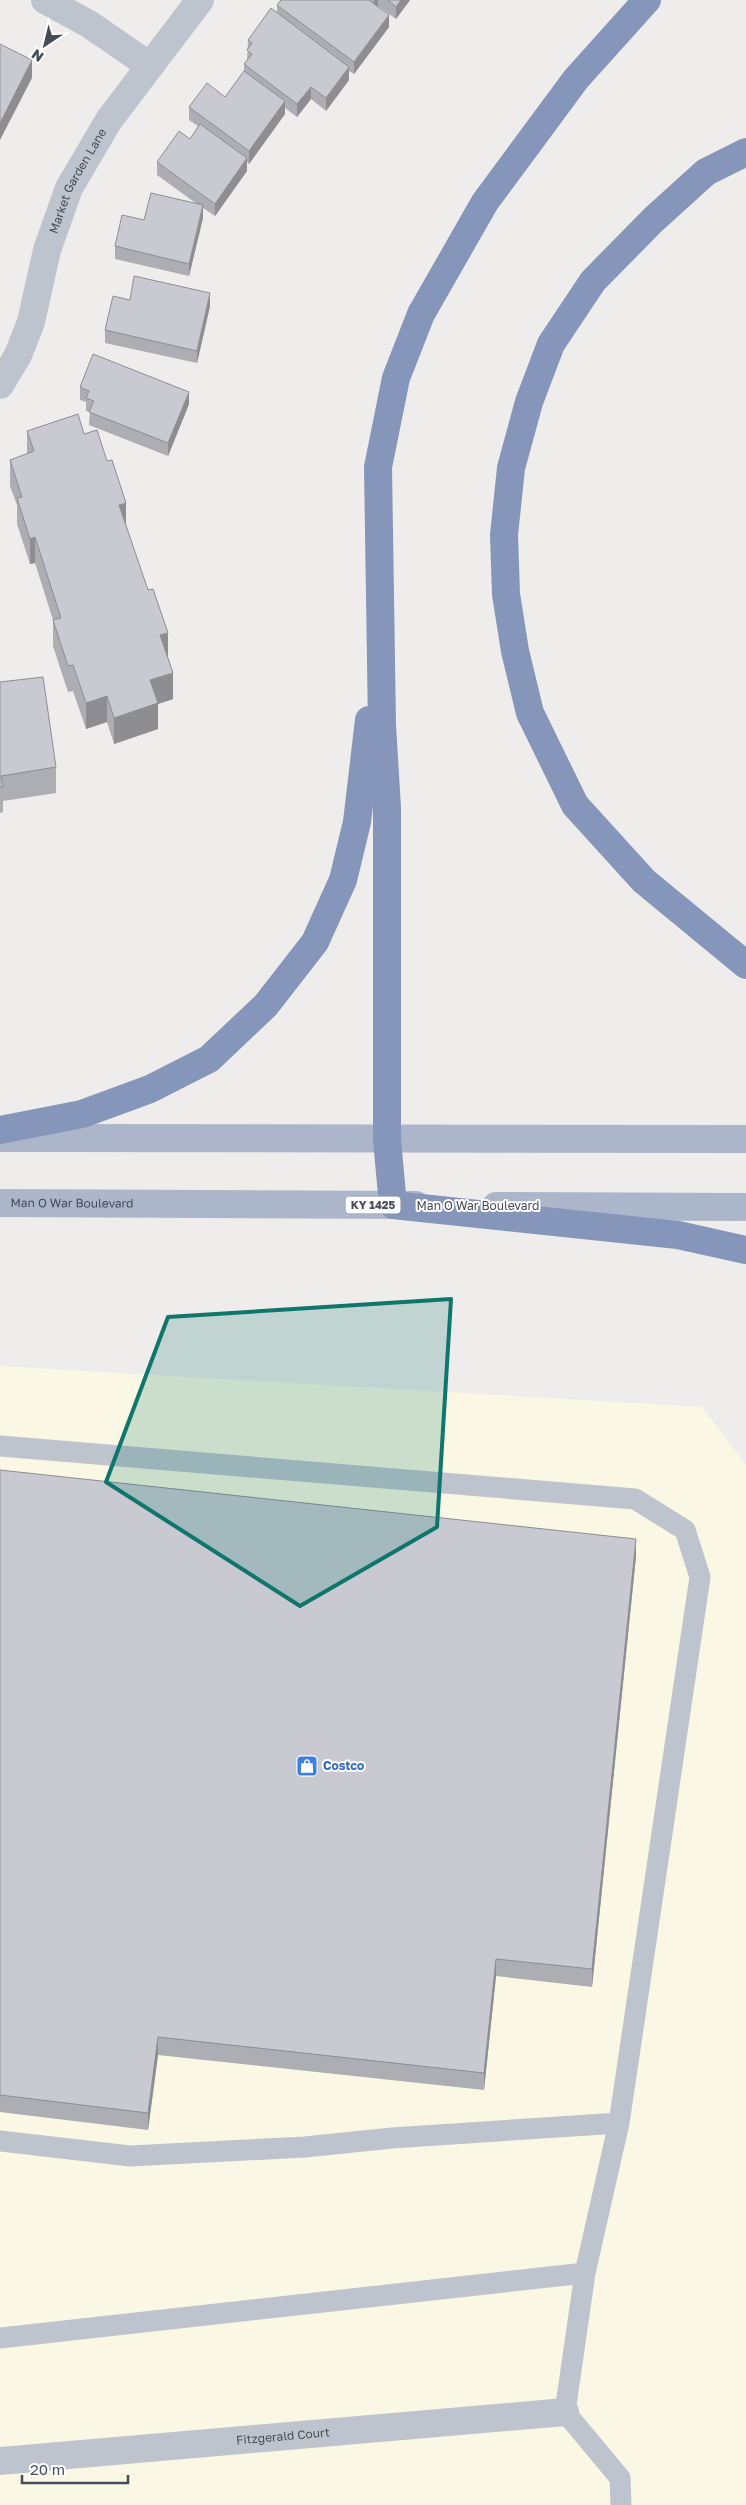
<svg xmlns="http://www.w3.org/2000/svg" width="746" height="2505" viewBox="0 0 746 2505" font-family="'Golos Text',sans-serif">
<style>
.commercial{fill:#faf8e4}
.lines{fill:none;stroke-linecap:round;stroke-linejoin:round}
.service{stroke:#bdc4ce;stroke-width:21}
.minor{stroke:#bdc4ce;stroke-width:28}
.primary{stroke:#acb6ca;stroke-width:28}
.motorway{stroke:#8596ba;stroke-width:28}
.wall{fill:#adaeb4}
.shaded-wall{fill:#8d8d92}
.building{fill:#c9cad1;stroke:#8d8d92}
.marked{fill:#0f766e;fill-opacity:0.2;stroke:#0f766e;stroke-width:4;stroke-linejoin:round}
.labels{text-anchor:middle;stroke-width:4;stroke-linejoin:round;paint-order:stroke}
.shield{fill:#fff;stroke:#7d828a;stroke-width:1}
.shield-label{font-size:11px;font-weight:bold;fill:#454c58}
.street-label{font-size:12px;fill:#454c58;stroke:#fff}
.shop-label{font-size:12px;font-weight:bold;fill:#366cbe;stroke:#fff;text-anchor:start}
</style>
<rect width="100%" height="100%" fill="#efecec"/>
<path class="commercial" d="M0,1366L702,1407L746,1465V2505H0Z"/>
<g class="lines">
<path class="service" d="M0,1446L635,1499L685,1530L700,1577L619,2123L585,2273L565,2412L620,2478L621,2505
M0,2141L130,2156L305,2147L392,2138L619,2123
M0,2338L585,2273"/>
<g class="minor">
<path d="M45,0L89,24L150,66"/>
<path id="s1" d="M0,385L18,355L31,322L47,250L69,188L109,120L200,0"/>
<path id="s2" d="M0,2461L565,2412"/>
</g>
<g class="primary">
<path d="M0,1138L746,1139"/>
<path id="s3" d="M0,1203L416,1205"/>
<path d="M496,1206L746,1207"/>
</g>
<path class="motorway" d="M647,0L576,79L485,202L421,314L396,378L378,467L382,725L387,808V1140L393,1205L678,1235L746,1250
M746,152L706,172L653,220L593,281L551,344L529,402L511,468L504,535L506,594L515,651L530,713L575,805L644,881L746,965
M0,1130L82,1114L150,1089L209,1059L266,1005L315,942L343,880L357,822L369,720"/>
</g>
<path class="wall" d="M281,0H410L396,19L378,6H377L389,27L354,74L349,71V80L326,111L311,99L297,117L285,108V114L249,164L247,162V171L215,216L203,208V218L189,276L115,259V246L144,220L197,204L157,175V162L190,139L198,126L189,120V107L225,97L244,71V64L247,61L248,40L277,13V5Z
M130,300L210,306L197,363L105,343V330Z
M80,387L189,404L168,456L89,425L90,412L86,411V402L80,400Z
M27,431L84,434L126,527L168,657L173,699L158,704V729L114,744L107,722L86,729L73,691L68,692L53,646V620L35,563L30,564L17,524V505L10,486V460L27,454Z
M0,682L56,767V793L3,801V812L0,813Z
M0,1470L636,1556L592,1987L496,1976L484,2090L158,2055L148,2130L0,2112Z"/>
<path class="shaded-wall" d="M374,0H378V6L374,9Z
M401,0H410L396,19V7Z
M389,15V27L354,74V62Z
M32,60V78L0,140V123Z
M349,67V80L326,111V98Z
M311,87V99L297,117V104Z
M285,101V114L249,164V151Z
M247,158V171L215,216V204Z
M203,205V218L189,276V264Z
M210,293V306L197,363V351Z
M189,392V404L168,456V443Z
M126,503V529L119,505Z
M35,537V563L30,564V539Z
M168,633V659L160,635Z
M173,673V699L158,704V729L114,744V718L150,680Z
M107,696V722L86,729V703Z
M636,1539V1556L592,1987V1969Z
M496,1959V1976L484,2090V2073Z
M158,2037V2055L148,2130V2113Z"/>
<path class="building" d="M281,0H369L389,15L354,62L277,5Z
M388,0H401L396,7Z
M271,8L349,67L326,98L311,87L297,104L244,64L252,54L247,50L252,43L248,40Z
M0,44L32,60L0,123Z
M244,71L285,101L249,151L189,107L207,83L225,97Z
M200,124L247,158L215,204L157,162L179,131L190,139Z
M151,193L203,205L189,264L115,246L122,215L144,220Z
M134,276L210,293L197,351L105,330L113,296L130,300Z
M93,354L189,392L168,443L89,412L94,401L86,398L89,391L80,387Z
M78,414L84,434L97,430L107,461L112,460L126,503L119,505L148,590L153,589L168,633L160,635L173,673L150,680L158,703L114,718L107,696L86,703L73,665L68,666L53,620L61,618L35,537L30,539L17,498L22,497L10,460L34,451L27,431Z
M43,677L56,767L1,776L3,787H0V682Z
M0,1470L636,1539L592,1969L496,1959L484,2073L158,2037L148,2113L0,2095Z"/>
<path class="marked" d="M451,1299L437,1527L300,1606L106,1482L168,1317Z"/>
<defs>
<g id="shop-square" transform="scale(1.125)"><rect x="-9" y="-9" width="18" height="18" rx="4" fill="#3f7fe0" stroke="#fff"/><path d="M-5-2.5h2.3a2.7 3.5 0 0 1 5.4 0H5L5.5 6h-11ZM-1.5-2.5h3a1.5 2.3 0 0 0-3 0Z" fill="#fff"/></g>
</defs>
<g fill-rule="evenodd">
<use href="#shop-square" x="307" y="1766"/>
</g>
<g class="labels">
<rect class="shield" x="345.5" y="1196.5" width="55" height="17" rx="4"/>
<g class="shield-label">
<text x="373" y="1209">KY 1425</text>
</g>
<g class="street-label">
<text dy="4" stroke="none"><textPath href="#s1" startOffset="220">Market Garden Lane</textPath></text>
<text dy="4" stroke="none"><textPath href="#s3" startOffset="72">Man O War Boulevard</textPath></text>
<text x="478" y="1210">Man O War Boulevard</text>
<text dy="4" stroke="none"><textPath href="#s2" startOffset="284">Fitzgerald Court</textPath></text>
</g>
<g class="shop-label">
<text x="323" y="1770">Costco</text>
</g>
</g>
<g transform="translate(45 45) rotate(215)" stroke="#ffffff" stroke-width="4" paint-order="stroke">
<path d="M0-4L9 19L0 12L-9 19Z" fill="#454c58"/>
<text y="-8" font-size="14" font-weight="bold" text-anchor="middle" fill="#454c58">N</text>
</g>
<path d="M22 2475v8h106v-8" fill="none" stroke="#454c58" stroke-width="2.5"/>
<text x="30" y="2475" font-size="15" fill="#454c58" stroke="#ffffff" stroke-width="4" paint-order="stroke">20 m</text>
</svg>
